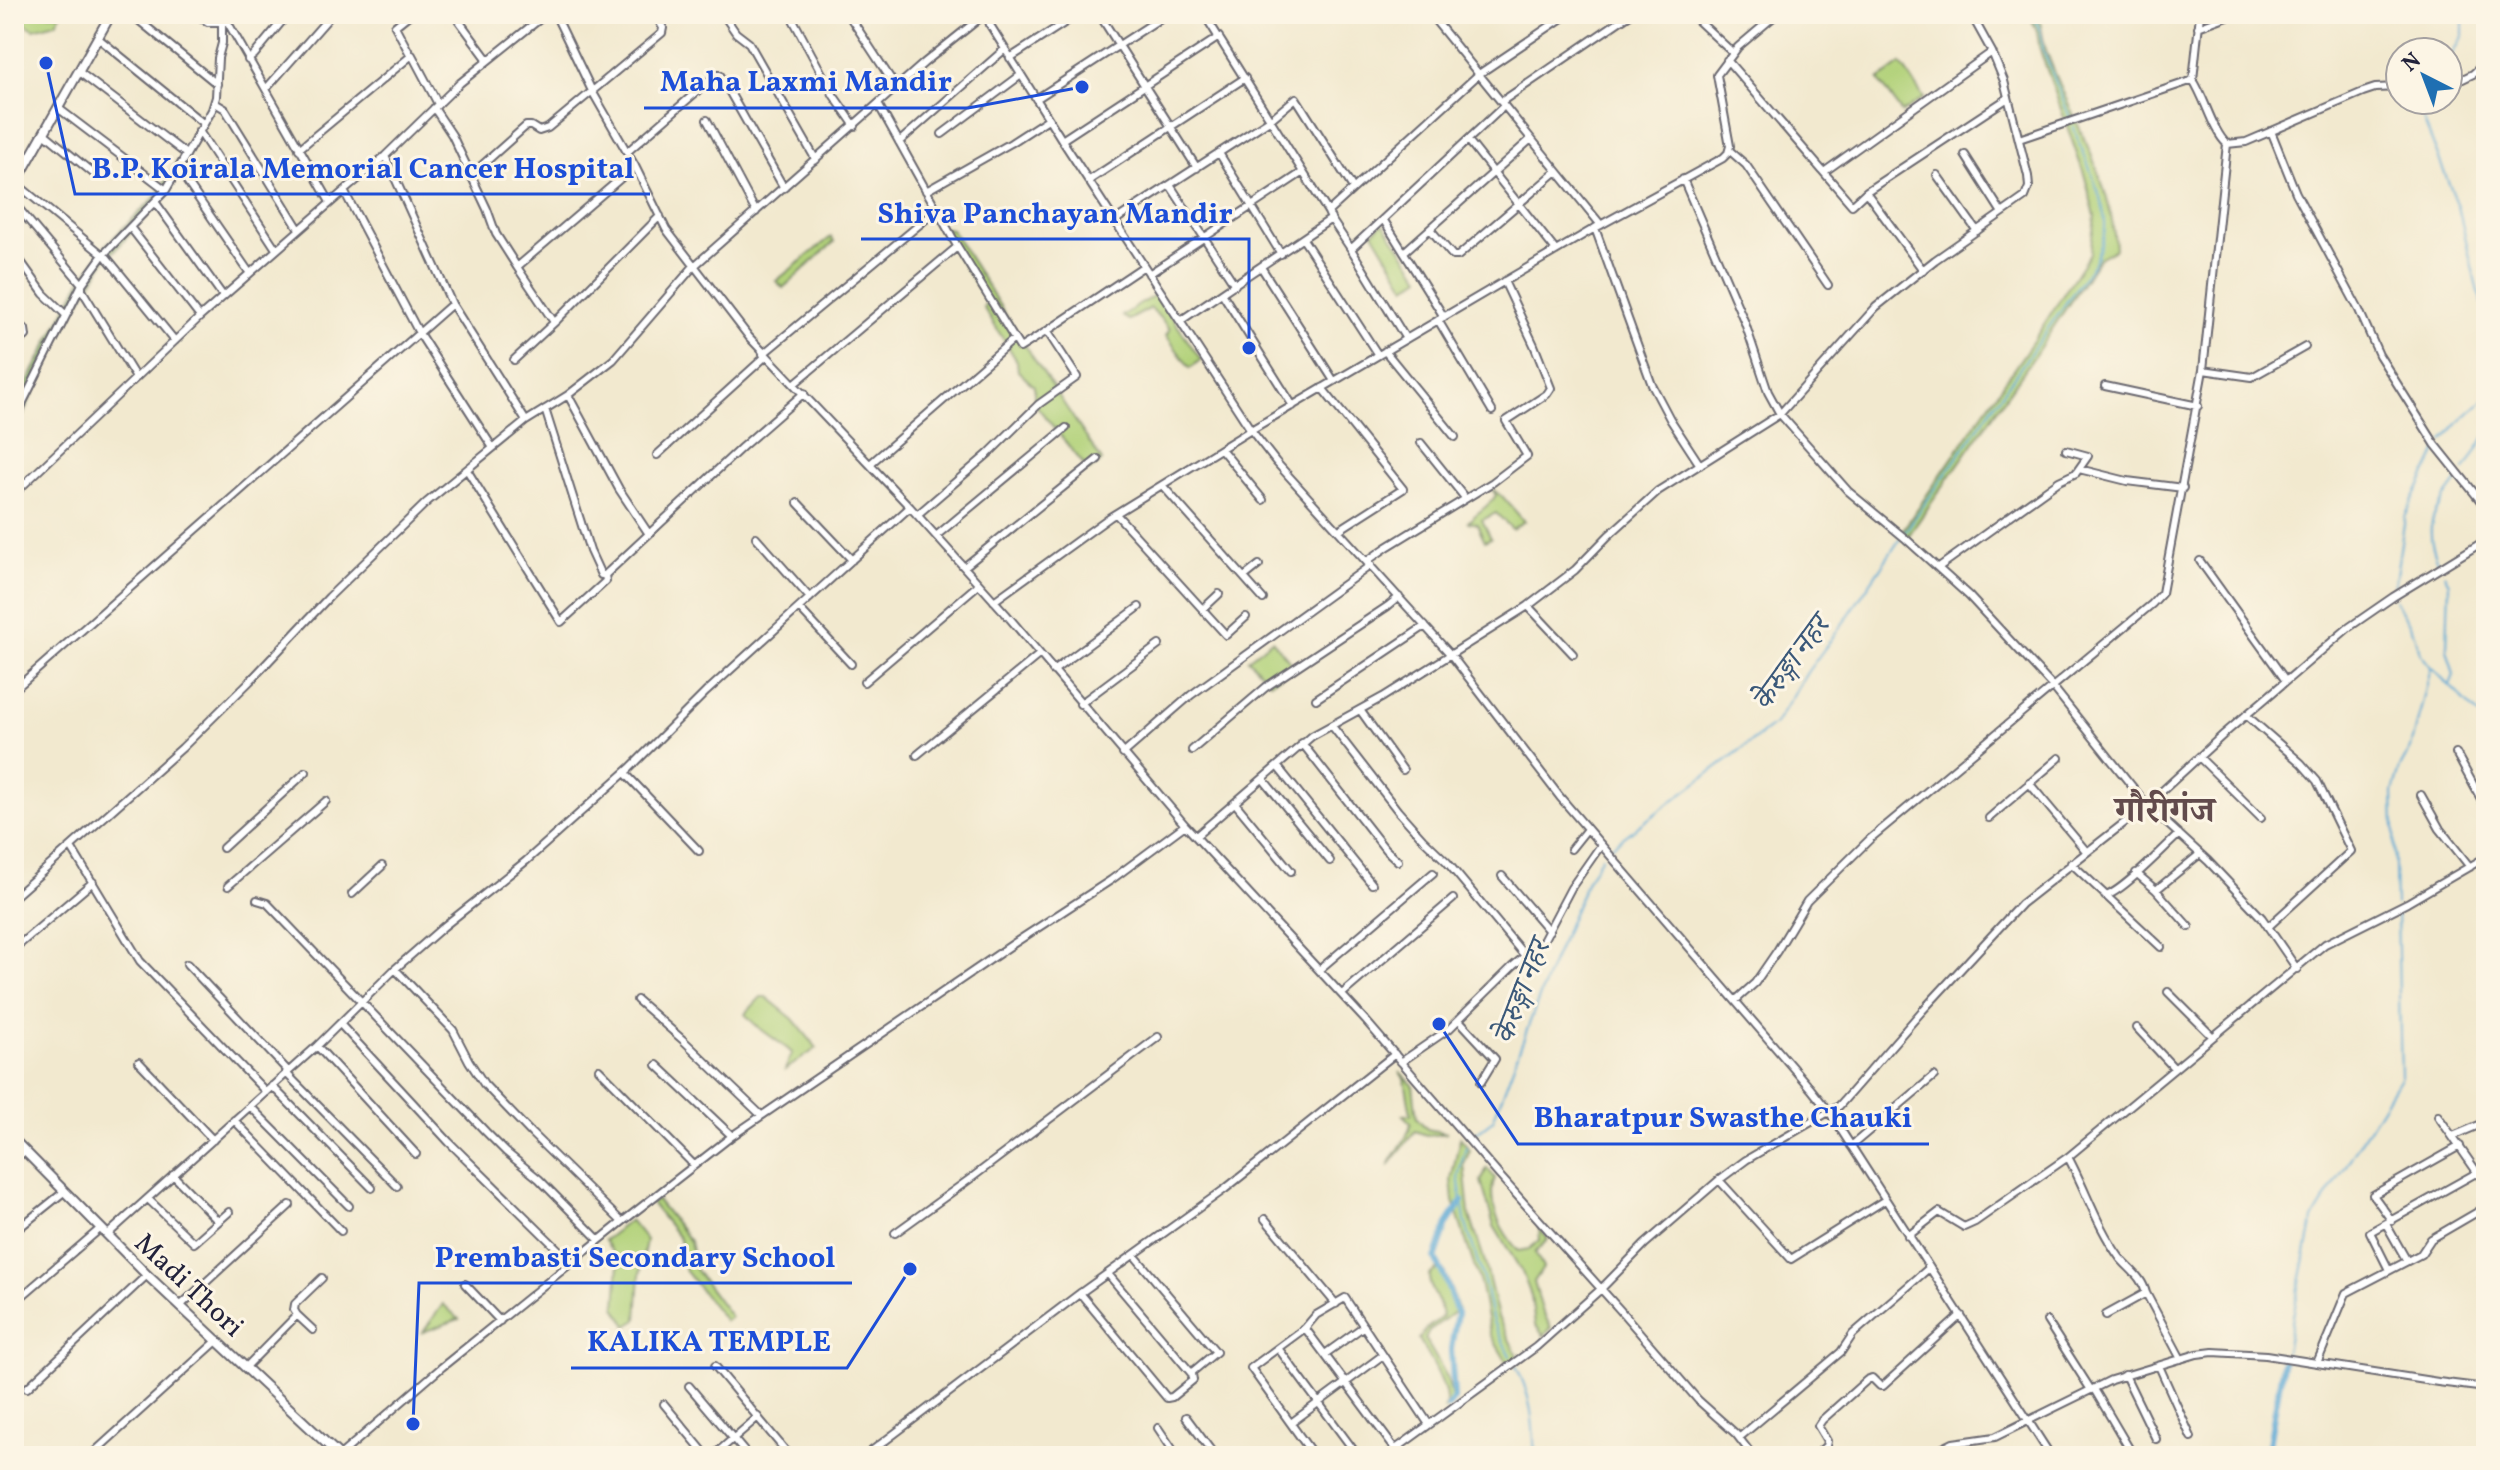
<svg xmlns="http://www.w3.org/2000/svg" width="2500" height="1470" viewBox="0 0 2500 1470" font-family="Vollkorn,'Noto Serif Devanagari',serif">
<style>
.green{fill:#b2d27a;stroke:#6a7a5a;stroke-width:2}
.forest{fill:#8db46a;stroke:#586b52;stroke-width:2}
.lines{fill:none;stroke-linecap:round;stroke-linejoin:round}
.stream{stroke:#5da9d5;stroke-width:2}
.canal{stroke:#5da9d5;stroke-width:6}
.minor-casing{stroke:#6b686f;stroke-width:10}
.major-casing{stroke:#6b686f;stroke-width:12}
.minor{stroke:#fff;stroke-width:6}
.major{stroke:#fff;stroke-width:8}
.labels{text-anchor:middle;stroke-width:6;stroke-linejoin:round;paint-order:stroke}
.street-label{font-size:28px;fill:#22223b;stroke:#fcf5e5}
.water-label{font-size:30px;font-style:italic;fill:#3a5879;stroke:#fcf5e5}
.district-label{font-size:36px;font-weight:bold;fill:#624b4c;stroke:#fcf5e5}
.leader{fill:none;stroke:#1d4ed8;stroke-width:3}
.callout-dot{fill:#1d4ed8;stroke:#fcf5e5;stroke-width:3}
.callout-label{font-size:30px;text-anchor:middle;font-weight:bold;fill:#1d4ed8;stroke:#fcf5e5;stroke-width:6;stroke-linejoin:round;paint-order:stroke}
</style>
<rect width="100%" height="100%" fill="#fcf5e5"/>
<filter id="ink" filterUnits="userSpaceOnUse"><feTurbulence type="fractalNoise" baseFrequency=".0125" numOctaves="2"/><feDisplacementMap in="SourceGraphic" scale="16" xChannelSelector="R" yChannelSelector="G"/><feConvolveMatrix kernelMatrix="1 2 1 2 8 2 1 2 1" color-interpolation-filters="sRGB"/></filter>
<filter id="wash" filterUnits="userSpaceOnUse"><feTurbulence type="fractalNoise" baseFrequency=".006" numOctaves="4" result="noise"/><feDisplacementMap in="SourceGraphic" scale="32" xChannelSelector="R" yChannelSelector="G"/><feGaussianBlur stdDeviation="1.8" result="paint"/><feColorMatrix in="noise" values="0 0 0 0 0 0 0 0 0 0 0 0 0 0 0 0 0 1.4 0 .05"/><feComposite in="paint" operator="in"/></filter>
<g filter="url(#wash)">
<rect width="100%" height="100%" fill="#f2e9cf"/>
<path class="green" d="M20,14H61L56,23L34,29L17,19Z
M2029,14H2038C2042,26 2042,38 2046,50C2069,116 2113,178 2115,249L2099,258L2033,358L1906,539L1900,534L2037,335L2090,253L2095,216L2085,177L2040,50L2037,31Z
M1901,64L1924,98L1902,113L1879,80Z
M1383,223L1421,277L1406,287L1373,232Z
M938,227L951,229L1024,344L1102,461L1089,471L1034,403V386L1018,371L1017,361L983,307L988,303Z
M831,237L834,242L783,288L776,281Z
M1156,294L1201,360L1190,368L1166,335L1170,329L1151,308L1129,320L1122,316Z
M1491,488L1503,497L1524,521L1512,529L1496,513L1482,520L1491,538L1485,541L1477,524L1468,522C1477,512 1489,507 1496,495Z
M1272,640L1295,667L1270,682L1248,659Z
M761,997H766L793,1019L817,1048L785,1070L792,1053C778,1039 757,1030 745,1014Z
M1400,1072L1413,1085L1417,1118L1427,1129L1447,1133L1429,1136L1415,1131L1388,1167C1395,1151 1408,1140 1411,1123L1403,1115L1411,1114L1405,1080Z
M1460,1137L1470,1150L1464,1164L1469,1213L1484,1259L1498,1317L1518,1357L1508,1364L1490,1334L1481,1287L1453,1201L1451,1180Z
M1487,1168L1495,1178C1485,1202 1503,1234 1519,1251L1529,1249L1540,1240L1539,1228L1548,1239L1535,1253L1543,1268L1534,1282L1542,1310L1551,1328L1544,1336L1535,1325L1531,1296L1522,1272L1494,1226L1481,1181Z
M657,1200L690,1241L695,1269L731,1317L725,1321L685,1270L680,1239L651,1203Z
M630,1220L646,1240L640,1274L637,1320L627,1326L616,1307L619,1263L605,1240Z
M1439,1268L1444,1271L1458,1309L1429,1331L1425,1339L1447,1377L1453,1402L1445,1408C1451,1389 1428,1356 1419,1339L1426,1329L1442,1317C1441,1299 1428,1290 1429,1275Z
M443,1304L459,1319L423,1332Z"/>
<path class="forest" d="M187,158L168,194L104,262L65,328L26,408L14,437L15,406L79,284L106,245L156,196L177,162Z"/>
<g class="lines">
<path class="stream" d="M2033,14L2041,33L2043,50L2070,118
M2448,61L2463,35V14
M2417,100L2418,107L2458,206L2478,292L2486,311
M2443,441L2457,424L2486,398
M2465,470L2486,435
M1905,532L2093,264C2099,251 2106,236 2105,222C2102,191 2083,155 2073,126
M2439,564C2420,521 2436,512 2460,477
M2444,574L2449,583L2447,649L2454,675L2450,685
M2393,594L2405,517L2438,449
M2395,600L2415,634L2420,653L2431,667L2486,722
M1612,846L1775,724L1808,671L1846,619L1900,539
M2396,905L2393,792L2400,768L2411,748L2431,668
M1472,1136L1493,1120L1551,966L1587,880L1602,857
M1466,1147L1458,1176L1465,1221L1485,1285L1493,1322L1510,1356
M2285,1355L2313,1219L2401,1076L2397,912
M1516,1366C1532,1397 1533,1422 1535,1456"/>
<path class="canal" d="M1448,1407L1454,1398L1451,1349L1457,1313L1443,1274L1435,1259L1447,1224L1462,1201
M2267,1456L2284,1358"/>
</g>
</g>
<g filter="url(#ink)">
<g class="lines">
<g class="minor-casing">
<path id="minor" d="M131,14L217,84
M196,14L208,22H226
M223,14L330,202
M410,14L395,26L411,56
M454,14L488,60
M555,14L592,91L635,166L666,229L749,337L910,507L1006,614L1185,825L1366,1021L1498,1174L1620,1310L1698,1400L1736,1434L1753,1456
M723,14L736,33L749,43L816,160
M790,14L834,96L855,126
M848,14L896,87
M987,14L990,25L1062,140L1251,430L1276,462L1451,655L1560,797L1811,1089L1830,1113L2051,1456
M1099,14L1197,168
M1204,14L1328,212
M1430,14L1601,225
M1691,14L1733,53
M2198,27L2233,14
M98,38L204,124
M1010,58L1078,14
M248,60L254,55L288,14
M1727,60L1852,205L1867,191L2008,98
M79,72L186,154
M2193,80L2200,14
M2448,86L2473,74L2486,62
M266,89L332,14
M1036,99L1167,14
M1501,102L1630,14
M215,103L225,109L299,229
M878,104L956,244L1020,348L1047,331
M58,108L166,190
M434,108L452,135L487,209L496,234L517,267L635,166
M707,120L756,212
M199,131L276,249
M2271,131L2296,193L2359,310L2379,355L2435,444L2484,505
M44,133L94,174
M942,134L1021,75
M1062,140L1219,37
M1468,140L1556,251
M899,142L1005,49
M2227,144L2246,142L2363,92L2375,88L2400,87
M299,149L412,55L438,104
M1729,150L1746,165L1828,285
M627,152L716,75H720L784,188
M1219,153L1281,254
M1965,155L2002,213
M385,156L452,304L526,421
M178,169L249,272
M1824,172L1992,52
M471,175L526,126H531L539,131L548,128L662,33L663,28L655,14
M1937,175L1977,231
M1683,179L1745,323L1768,392L1780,414L1848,491L1906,539L1969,596L2053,687L2147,805L2208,861L2262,918L2297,969
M1088,181L1245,78
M16,183L103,255
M1170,185L1235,285
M926,191L1011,143L1048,119
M1866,192L1923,270
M14,203L82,284V290L136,378
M156,203L223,296
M1331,219L1351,249L1504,106
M1383,219L1444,317
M1114,221L1271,119L1296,98L1353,188
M130,227L200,317
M1595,228L1652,385L1670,419L1700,465
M1430,229L1453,256H1458L1557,171
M1303,239L1378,355
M1351,249L1406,339
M14,252L44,294L66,315
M1404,252L1531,139
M104,254L175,341
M517,267L554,322
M1261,267L1334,381
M1149,274L1303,172
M1222,293L1293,406
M14,318L25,329L26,336L14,344
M1438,320L1492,411
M1180,321L1331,219L1328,212L1479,74L1568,14
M1385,351L1455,437
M763,354L937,210
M514,360L558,319L660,216
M2203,370L2252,377L2305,347
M794,384L957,247
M2105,386L2198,406
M1322,388L1403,489L1339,530
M568,395L619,489L649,534
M545,409L590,551L601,575H605L742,447L804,393
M14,427L23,402L82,284L103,255L166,190L212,110L216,97L218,58L222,43V22
M1421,443L1465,498
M493,448L419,333L344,191L385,156L460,83L546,14
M1221,449L1263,500
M657,455L766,356
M870,464L1014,339
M2079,469L2127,481L2183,488
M467,470L561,622L606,581L605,575
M1162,485L1263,599
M14,494L200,317L344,191
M798,503L852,560
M1116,514L1226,635L1246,617
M917,515L988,454L1039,404L1077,377L1047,331L1144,266
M936,536L1066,428
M756,537L810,598
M1367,561L1387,547L1493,482L1527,456L1506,421L1547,394L1551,388L1534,345L1504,281
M2200,561L2286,681
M964,567L1098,459
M1939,567L2059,481L2076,473L2088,456L2066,450
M1244,577L1259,565
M994,601L1110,517L1251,430L1595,228L1723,158L1728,153L1730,146L1717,75L1738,47L1777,14
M1528,606L1573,654
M799,608L851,664
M1203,609L1219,594
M1053,671L1139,607
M864,682L979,584
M14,690L452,304
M1316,699L1425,626
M1080,704L1159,645
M1360,710L1403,770
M2246,715L2301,763L2317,781L2351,851L2268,927
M1332,726L1398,811L1423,839L1447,862L1525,956
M1302,743L1385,849L1398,861
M1192,750L1266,687L1388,606L1399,597
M2456,753L2486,808
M1123,754L1191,695L1371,565
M917,755L1040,654
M2199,757L2261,818
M1277,766L1372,884
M625,773L699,851
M1263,779L1330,861
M2029,783L2086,851
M2421,795L2440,829L2470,867
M1235,803L1291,871
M1989,818L2059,758
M1196,836L1312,736L1383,697L1528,606L1575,570L1608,536L1658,491L1780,414L1876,307L1935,260L2025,197L2029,187L2028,176L2004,81L1992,52L1971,14
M71,847L140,961L266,1092
M223,848L306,772
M1571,849L1587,829
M2071,863L2161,947
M2136,873L2156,890L2200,854
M1502,876L1549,931
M228,886L326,801
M2156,890L2189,927
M352,894L382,866
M2105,896C2121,893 2164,848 2179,834
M14,897L182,748L251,680L329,597L427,502L526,421L568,395L613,360L693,267L924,63L985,14
M257,900L267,903L486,1132L506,1152L539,1179L599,1240
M14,949L93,882
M187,964L288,1071
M395,969L453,1030L469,1061L484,1084L532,1134L622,1222
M1320,969L1433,873
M2168,992L2213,1037
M1342,994L1453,899
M637,1000L683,1040L761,1115
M1736,1000L1755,983L1777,951L1807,901L1871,838L2152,604L2162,593L2203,370L2227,144C2213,132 2205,98 2193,80L2019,139
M1459,1020L1495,1059L1481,1082
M340,1024L449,1142L572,1263
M2137,1028L2174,1068
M317,1046L416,1154
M139,1062L213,1140
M1401,1062L1449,1029L1513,966L1543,941L1571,888L1601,845
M657,1065L732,1136
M599,1069L694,1165
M286,1073L397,1186
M272,1086L372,1188
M250,1106L349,1206
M2438,1116L2486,1185
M234,1120L341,1231
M2453,1136L2486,1122
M1851,1146L1934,1076
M2068,1157C2086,1190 2097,1227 2120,1258C2130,1270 2142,1277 2146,1293L2181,1359
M14,1160L25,1151
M173,1175L218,1221
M1719,1180L1791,1259L1885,1200
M148,1199L194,1243L229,1212
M1265,1219L1336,1304
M2392,1221L2373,1195L2460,1146
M2386,1224L2407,1261
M14,1232L65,1191
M895,1233L974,1176L1158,1037
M107,1235L317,1046L395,969L443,927L526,861L630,768L706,692L910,507
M1908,1236L1939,1212L1964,1227L1975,1222L2068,1157L2325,944L2407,903L2486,857
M1134,1255L1216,1352L1191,1373
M2389,1270L2370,1232L2478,1172
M465,1284L500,1321
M1080,1293L1167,1398L1172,1397L1193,1380L1192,1374L1108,1274
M14,1303L101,1228
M180,1306L290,1205
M297,1315L313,1330
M2106,1315L2146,1293
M2047,1321L2091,1390
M1305,1328L1395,1449
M1278,1348L1358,1456
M1325,1354L1364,1326
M2317,1363L2346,1293L2421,1254L2431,1239L2486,1207
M715,1366L790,1456
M2159,1366L2191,1437
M246,1367L297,1315L294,1310L295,1304L322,1278
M2125,1375L2156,1439
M689,1386L748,1456
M27,1388L147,1275
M2094,1389L2130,1450
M664,1404L707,1456
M1186,1417L1215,1456
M1291,1423L1383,1355
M1158,1428L1177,1456
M1740,1437L1841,1352L1853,1334L1929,1268
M90,1456L218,1340
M339,1456L442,1367L622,1222L732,1136L1013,944L1111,880L1185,825
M713,1456L758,1417
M865,1456L1079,1294L1225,1189L1395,1054
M1314,1456L1251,1368L1305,1328L1316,1315L1345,1298L1428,1423
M1386,1456L1536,1347L1601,1289L1645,1244L1719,1180L1746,1160L1839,1106L1922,1011L2021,904L2147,805L2224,734L2348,628L2393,597L2486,540
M1815,1456L1826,1446L1827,1441L1818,1426L1822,1420L1867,1380L1872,1378L1880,1386H1883L1961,1315
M1933,1456L1939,1450L1953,1443L1995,1437L2111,1380L2197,1354L2213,1352L2266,1355L2438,1382L2486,1388"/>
</g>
<g class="major-casing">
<path id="major" d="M14,186L111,14
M14,1140L147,1275L340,1456"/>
</g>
<use href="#minor" class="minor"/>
<use href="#major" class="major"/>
</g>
</g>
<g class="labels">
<g class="street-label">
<text transform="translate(190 1284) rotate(43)" y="10">Madi Thori</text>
</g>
<g class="water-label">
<text transform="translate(1790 663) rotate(-54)" y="10">केेरुङ्गा नहर</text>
<text transform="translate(1521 992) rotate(-69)" y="10">केरुङ्गा नहर</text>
</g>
<g class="district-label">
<text x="2165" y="822">गौरीगंज</text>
</g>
</g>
<path class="leader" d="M1082 87L968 108H644M46 63L75 194H650M1249 348L1249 239H861M1439 1024L1518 1144H1929M413 1424L419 1283H852M910 1269L847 1368H571"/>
<g class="callout-dot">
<circle cx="1082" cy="87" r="8"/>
<circle cx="46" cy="63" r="8"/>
<circle cx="1249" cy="348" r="8"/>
<circle cx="1439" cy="1024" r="8"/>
<circle cx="413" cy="1424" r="8"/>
<circle cx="910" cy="1269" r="8"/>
</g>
<g class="callout-label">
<text x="806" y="91">Maha Laxmi Mandir</text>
<text x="363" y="178">B.P. Koirala Memorial Cancer Hospital</text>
<text x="1055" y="223">Shiva Panchayan Mandir</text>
<text x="1723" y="1127">Bharatpur Swasthe Chauki</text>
<text x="635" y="1267">Prembasti Secondary School</text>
<text x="709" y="1351">KALIKA TEMPLE</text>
</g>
<rect width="2500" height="1470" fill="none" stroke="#fcf5e5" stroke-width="48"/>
<g transform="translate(2424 76) rotate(318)"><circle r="38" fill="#fcf5e5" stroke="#a5a1a1" stroke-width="2"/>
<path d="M0-6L14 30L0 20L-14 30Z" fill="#1f6fb2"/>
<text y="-12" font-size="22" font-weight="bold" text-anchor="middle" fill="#22223b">N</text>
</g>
</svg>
